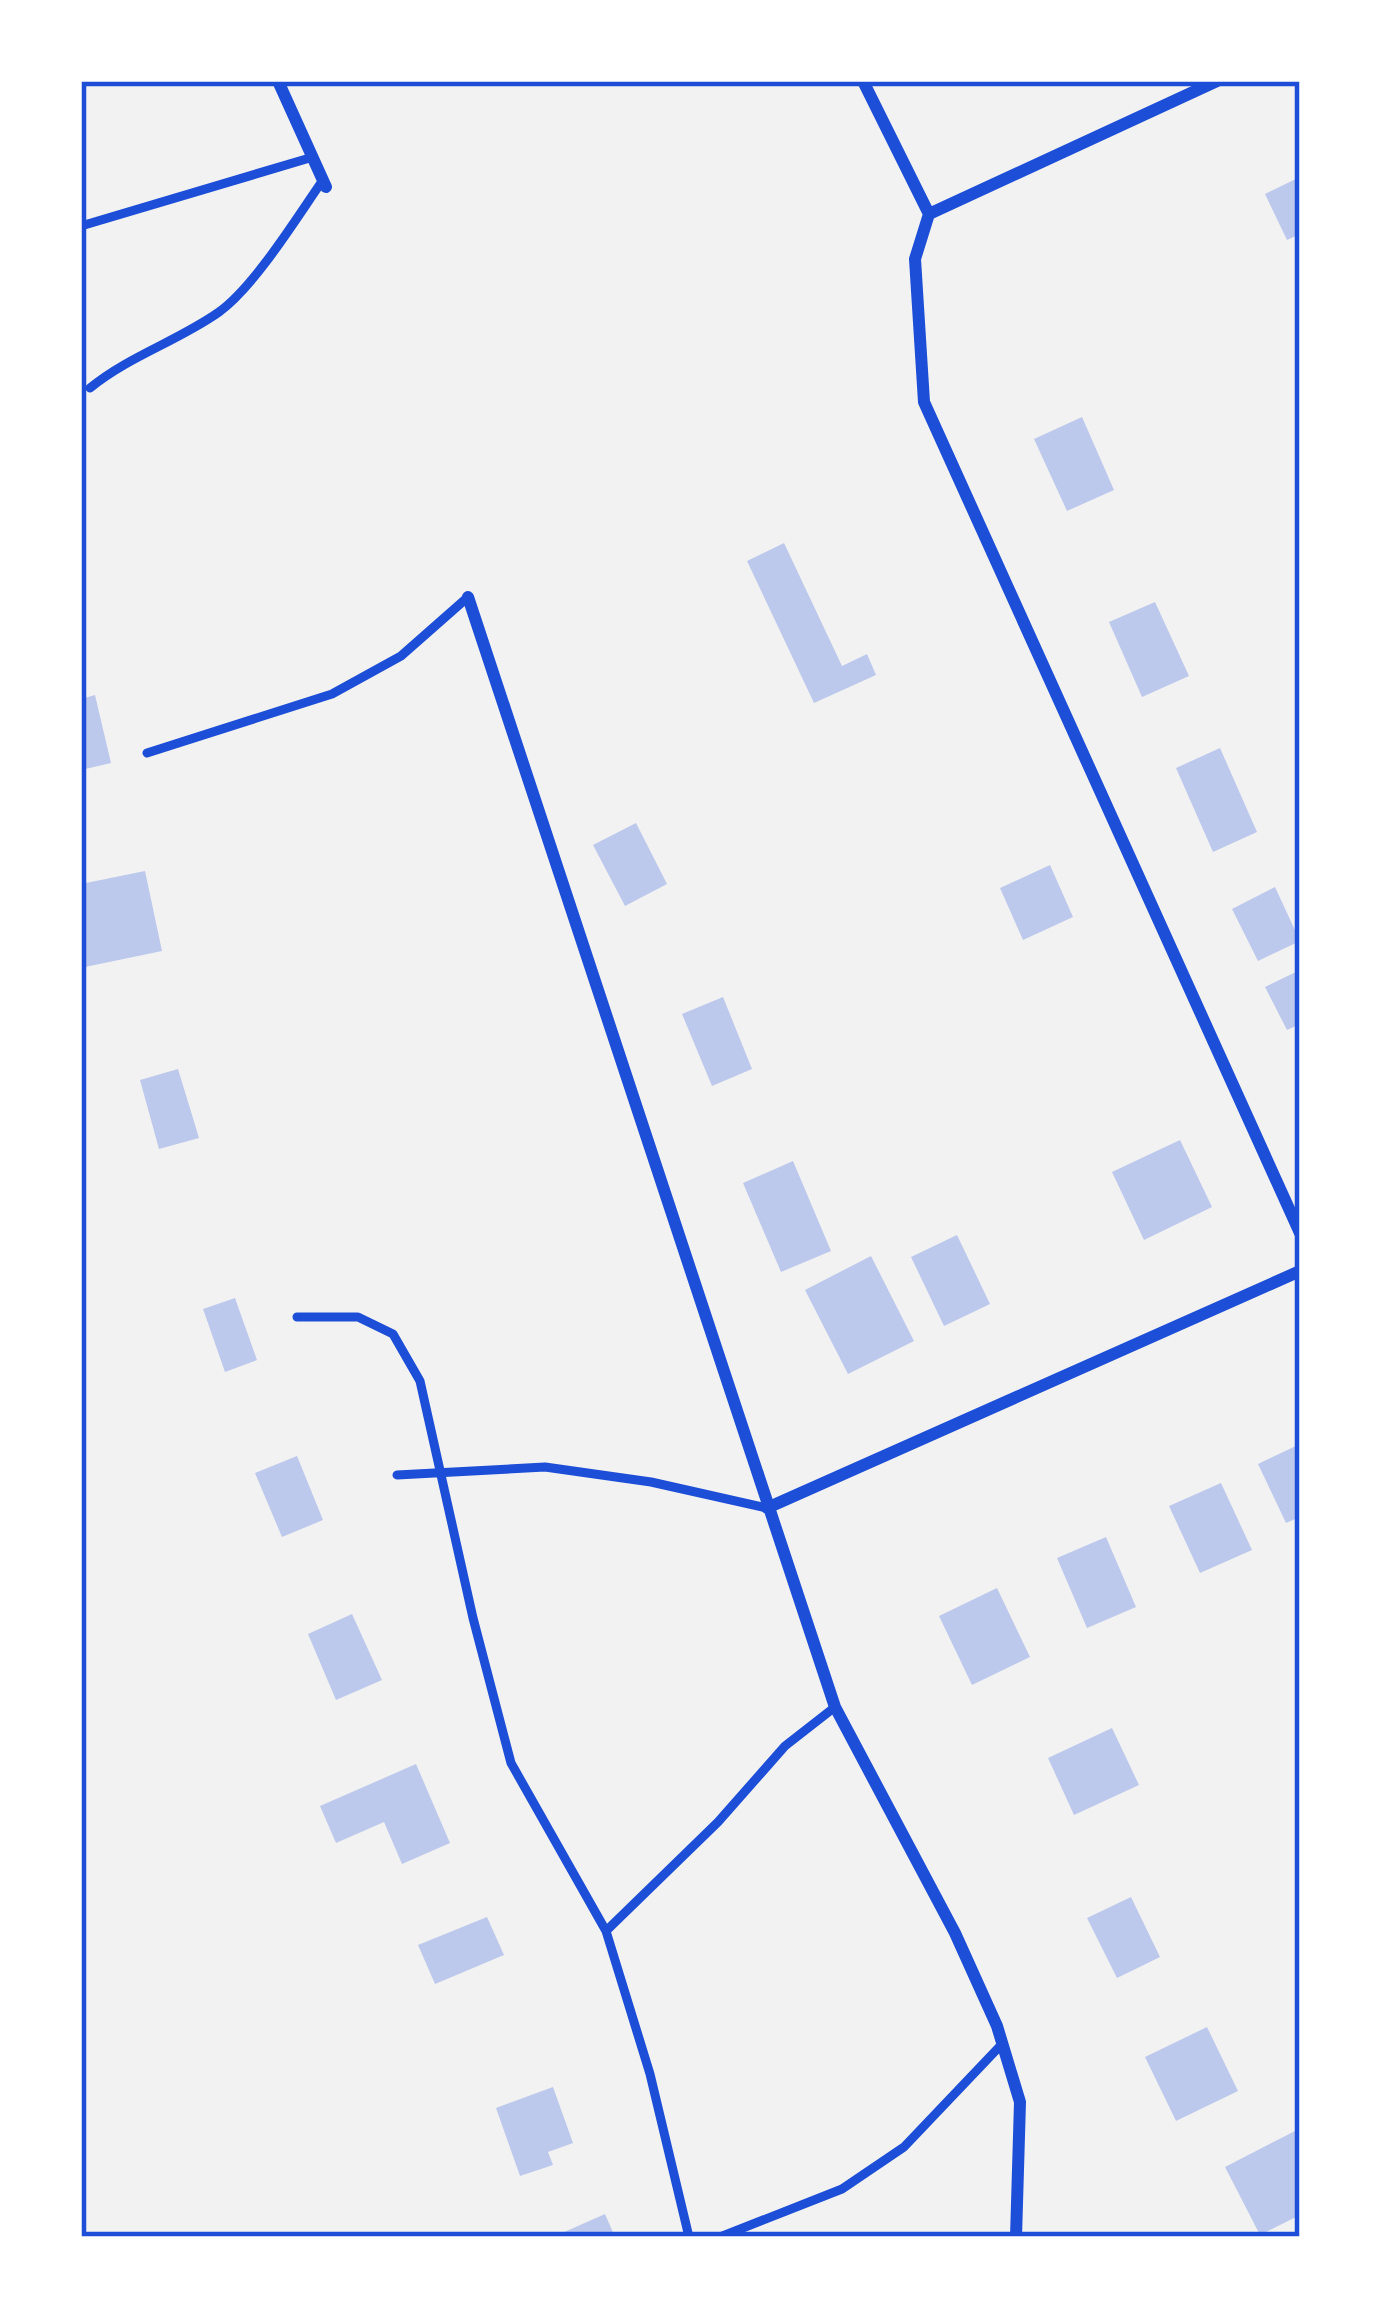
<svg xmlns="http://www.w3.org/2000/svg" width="1381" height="2318" viewBox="0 0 1381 2318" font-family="'IBM Plex Sans',sans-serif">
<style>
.building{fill:#bdc9ec}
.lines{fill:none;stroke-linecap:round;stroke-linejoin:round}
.service{stroke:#1d4ed8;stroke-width:9}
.minor{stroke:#1d4ed8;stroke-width:12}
.neatline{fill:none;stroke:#1d4ed8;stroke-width:4.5}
</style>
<rect width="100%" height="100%" fill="#f2f2f2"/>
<path class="building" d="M1300,177V234L1287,240L1265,194Z
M1082,417L1114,490L1067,511L1034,439Z
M784,543L842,666L867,654L876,675L814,703L747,561Z
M1155,602L1189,676L1142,697L1109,622Z
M95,695L111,763L81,770V699Z
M1220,748L1257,832L1213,852L1176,768Z
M636,823L667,884L625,906L593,845Z
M1050,865L1073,917L1023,940L1000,888Z
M145,871L162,951L85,967L81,947V884Z
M1275,887L1300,941L1258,961L1232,909Z
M1300,970V1024L1287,1030L1265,987Z
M723,997L752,1069L712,1086L682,1014Z
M178,1069L199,1138L159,1149L140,1080Z
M1180,1140L1212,1207L1144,1240L1112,1172Z
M793,1161L831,1251L781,1272L743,1183Z
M957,1235L990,1304L944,1326L911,1257Z
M871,1256L914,1341L848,1374L805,1290Z
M235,1298L257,1360L225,1372L203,1309Z
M1300,1444V1517L1286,1523L1258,1464Z
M297,1456L323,1520L282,1537L255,1473Z
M1221,1483L1252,1550L1200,1573L1169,1506Z
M1106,1537L1136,1607L1087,1628L1057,1558Z
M997,1588L1030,1657L972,1685L939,1616Z
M352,1614L382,1680L336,1700L308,1634Z
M1112,1728L1139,1785L1074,1815L1048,1758Z
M416,1764L450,1843L402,1864L384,1822L336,1843L320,1806Z
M1131,1897L1160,1957L1117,1978L1087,1918Z
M487,1917L504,1955L435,1984L418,1945Z
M1207,2027L1238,2091L1176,2121L1145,2057Z
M553,2087L573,2143L548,2152L553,2165L520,2176L496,2108Z
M1295,2131L1300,2142V2215L1260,2235L1225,2167Z
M605,2214L615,2237H553Z"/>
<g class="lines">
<path class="service" d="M81,226L313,157
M90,388C129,356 178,341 219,312C255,286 297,217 323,180
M147,753L332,694L401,656L468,597
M297,1317H358L393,1334L420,1381L473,1618L511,1763L606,1931L650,2074L689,2237
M397,1475L545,1467L651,1482L767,1508
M606,1931L718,1822L785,1746L835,1707
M720,2237L842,2189L904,2147L1002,2044"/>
<path class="minor" d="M278,81L326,187
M863,81L929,214
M929,214L915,259L924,402L1300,1233
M929,214L1217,81
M468,597L835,1707L955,1933L997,2026L1020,2102L1016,2237
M767,1508L1300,1271"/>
</g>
<rect width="1381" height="2318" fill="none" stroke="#ffffff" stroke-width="168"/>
<rect x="84" y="84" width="1213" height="2150" class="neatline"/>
</svg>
